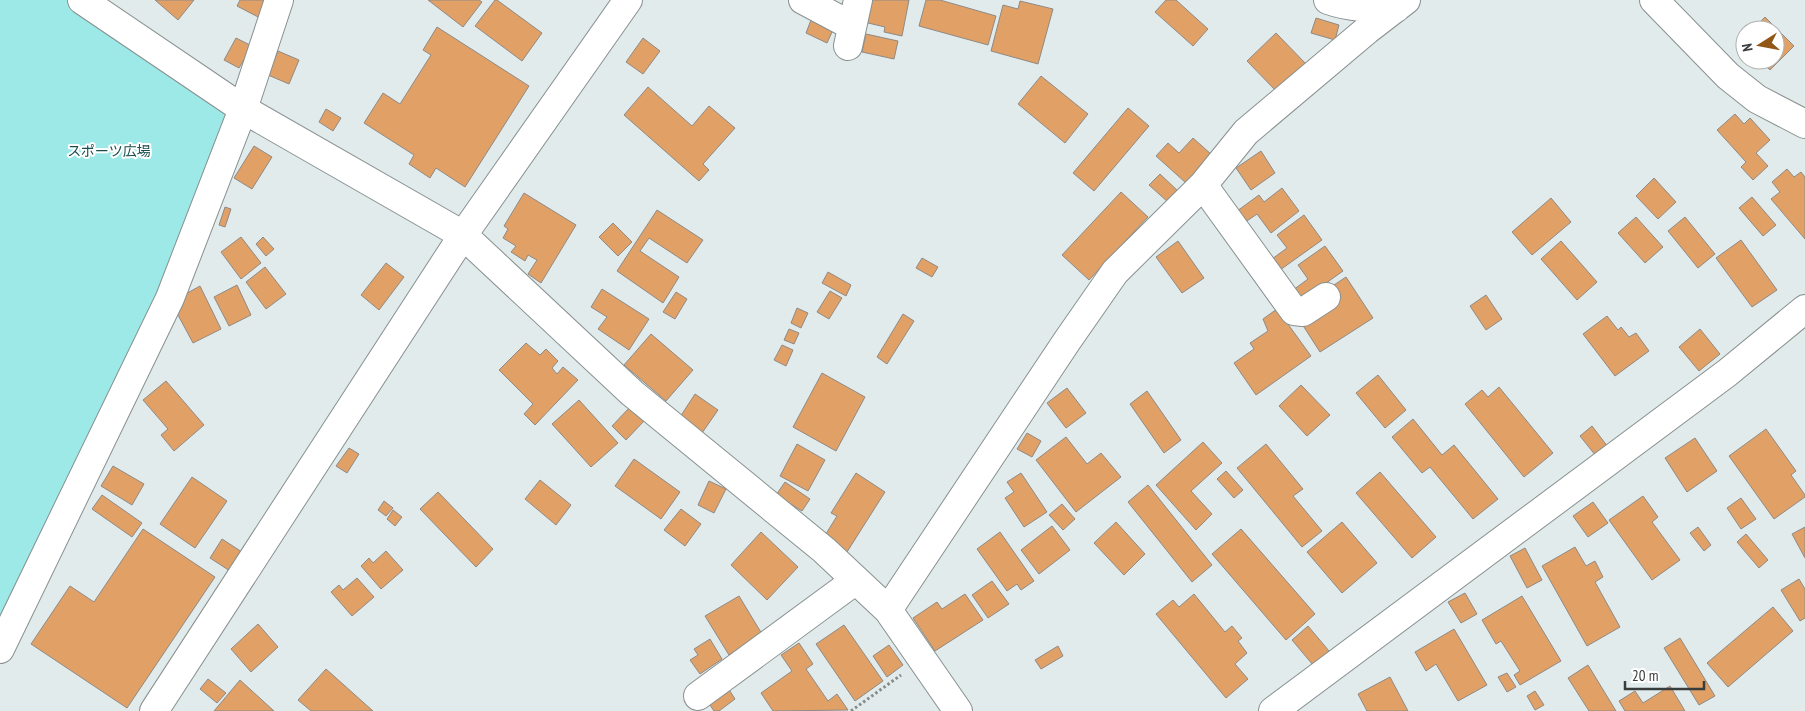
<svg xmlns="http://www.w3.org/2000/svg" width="1805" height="711" viewBox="0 0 1805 711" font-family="'PT Sans Narrow','Noto Sans JP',sans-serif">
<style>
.green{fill:#9ce9e7}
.building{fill:#e0a066;stroke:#8f8a85}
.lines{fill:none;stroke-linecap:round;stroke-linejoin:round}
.minor-casing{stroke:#889190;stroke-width:30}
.path{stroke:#858b8b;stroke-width:3;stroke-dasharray:2.5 2.5;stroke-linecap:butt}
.minor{stroke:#fff;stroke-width:28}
.labels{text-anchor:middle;stroke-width:4;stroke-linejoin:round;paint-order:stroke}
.park-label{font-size:14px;fill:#184d4c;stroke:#fff}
</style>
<rect width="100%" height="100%" fill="#e2ebeb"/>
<path class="green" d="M0,0H82L243,109L0,649Z"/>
<path class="building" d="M155,0H194L178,20Z
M240,0H269L260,18L237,6Z
M428,0H479L482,2L463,27Z
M495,0H497L542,33L522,61L475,26Z
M868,0H909L902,36L884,32L885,27L864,22Z
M926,0H940L996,16L988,45L919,26Z
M1166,0H1176L1208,29L1193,46L1155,12Z
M1020,1L1053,9L1038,64L991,51L1003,5L1018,9Z
M1765,17L1794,46L1770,70L1760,60H1775V30H1752Z
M1316,18L1339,25L1335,40L1311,33Z
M811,20L833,30L827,43L806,33Z
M437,27L529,86L465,187L436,168L430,178L409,164L414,155L364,123L383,93L400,104L431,55L423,50Z
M1276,33L1308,66L1279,94L1247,61Z
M866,34L898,41L894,59L862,52Z
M236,38L252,46L239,68L224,60Z
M643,38L660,51L643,74L626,62Z
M278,51L299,60L289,84L268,75Z
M1041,76L1088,114L1065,143L1018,104Z
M648,87L692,126L709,106L735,128L703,164L709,170L699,181L624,115Z
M1128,108L1149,126L1094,191L1073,173Z
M326,109L341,118L333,131L319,122Z
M1735,114L1744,124L1750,118L1770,140L1756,153L1768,166L1753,180L1741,167L1746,162L1717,130Z
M1193,138L1212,155L1186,183L1156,156L1168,143L1179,153Z
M254,146L272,157L252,189L234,178Z
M1261,151L1275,173L1251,190L1236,168Z
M1787,169L1794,177L1801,172L1805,177V239L1771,199L1780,192L1772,182Z
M1160,174L1179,192L1169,203L1149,185Z
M1654,178L1676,202L1658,219L1636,196Z
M1282,188L1299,211L1271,233L1257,214L1241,225L1233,214L1259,195L1264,202Z
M1121,192L1148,217L1089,280L1062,255Z
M524,193L576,225L541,283L528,274L537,260L528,255L525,261L511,252L516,246L503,238L508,229L504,226Z
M1752,197L1776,225L1763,236L1739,208Z
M1551,198L1571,222L1532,255L1512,232Z
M225,207L231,209L225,227L219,225Z
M657,210L703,240L687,263L649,238L640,251L679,277L663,303L617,271Z
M1304,215L1322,240L1280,270L1272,259L1287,248L1277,235Z
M1636,217L1663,247L1645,263L1618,233Z
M1685,217L1715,254L1698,268L1668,231Z
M613,223L632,242L618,256L599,237Z
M241,237L261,263L241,279L221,252Z
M263,237L274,249L266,256L256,244Z
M1741,240L1777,290L1752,307L1716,258Z
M1178,241L1204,278L1182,293L1156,257Z
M1561,241L1597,282L1577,300L1541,259Z
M1325,246L1343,271L1301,301L1293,290L1308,279L1298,265Z
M922,258L938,267L932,277L916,268Z
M386,263L404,277L379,310L361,295Z
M265,267L286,294L266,309L246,282Z
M828,272L851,285L846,296L822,283Z
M1346,277L1373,318L1320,352L1302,324L1340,300L1331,287Z
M237,285L251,315L229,326L214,297Z
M200,286L221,329L193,343L171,302Z
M602,289L649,319L629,350L598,329L607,317L591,307Z
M830,291L842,298L829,319L817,312Z
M676,292L687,299L675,319L663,312Z
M1486,295L1502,319L1486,330L1470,306Z
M797,308L808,313L801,328L791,323Z
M1277,309L1311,356L1256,395L1234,363L1254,349L1250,343L1268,331L1263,319Z
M903,314L914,321L887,364L877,357Z
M1607,316L1618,330L1621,327L1629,337L1636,333L1649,351L1615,376L1583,334Z
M789,329L799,333L794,344L784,340Z
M1700,329L1720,354L1699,371L1679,347Z
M651,334L693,370L666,401L624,365Z
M526,343L540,355L546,349L558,361L552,368L557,374L563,367L578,380L535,425L524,414L533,404L499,370Z
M782,345L793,350L786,366L774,360Z
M822,373L865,397L836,451L793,427Z
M1378,375L1406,410L1385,428L1356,393Z
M166,381L204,425L174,451L161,435L168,429L143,400Z
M1301,385L1330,415L1307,436L1279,406Z
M1499,387L1553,453L1524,477L1465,404L1482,390L1488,397Z
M1067,388L1086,413L1066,428L1047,403Z
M1147,391L1181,440L1164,453L1130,404Z
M695,394L718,410L702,433L680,417Z
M579,400L618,443L591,467L552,424Z
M630,407L645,420L626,440L612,426Z
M1413,419L1442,455L1454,445L1498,499L1473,519L1430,467L1422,473L1392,437Z
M1592,426L1608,447L1596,456L1580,436Z
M1766,429L1796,471L1791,475L1805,495V497L1774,519L1729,456Z
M1027,433L1041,441L1032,457L1017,449Z
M1066,437L1087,464L1101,453L1121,477L1076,512L1036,460Z
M1695,438L1717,471L1687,492L1665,458Z
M1203,442L1222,463L1191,491L1212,514L1196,530L1156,485Z
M797,444L825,460L808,491L780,476Z
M1266,444L1303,489L1293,496L1322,531L1302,547L1237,468Z
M349,448L359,454L347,473L336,466Z
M634,459L680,492L661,519L615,486Z
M113,466L144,484L132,505L101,486Z
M1226,471L1243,490L1234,498L1217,479Z
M1380,472L1436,537L1412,558L1356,493Z
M856,473L885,492L847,552L824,537L837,516L831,513Z
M1021,473L1047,512L1024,527L1005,498L1014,492L1007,482Z
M192,477L227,501L195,548L160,524Z
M540,480L571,505L556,525L525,499Z
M709,481L726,489L714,513L698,505Z
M785,482L810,499L802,511L776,495Z
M1148,485L1212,565L1192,582L1128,502Z
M438,492L493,549L476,567L420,509Z
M102,495L142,523L132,537L92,509Z
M1643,496L1658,517L1652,522L1680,560L1652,580L1609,520Z
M1741,498L1756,519L1741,529L1727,508Z
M384,501L393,508L386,516L378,510Z
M1593,502L1608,523L1588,537L1573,516Z
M1062,504L1075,519L1063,530L1049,515Z
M681,509L701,524L685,546L664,530Z
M393,510L402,517L395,526L387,519Z
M1116,522L1145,554L1124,575L1094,543Z
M1342,522L1377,563L1342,593L1307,552Z
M1052,526L1070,550L1039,574L1021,550Z
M1698,527L1711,545L1704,551L1690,533Z
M1805,527V558L1792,534Z
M143,529L215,577L127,708L31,644L70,586L94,602Z
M1241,529L1315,614L1286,640L1212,554Z
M761,532L798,567L767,600L731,565Z
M1000,532L1034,581L1021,590L1017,584L1007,591L977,549Z
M1746,534L1768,560L1759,568L1737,542Z
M222,539L242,552L230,571L210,558Z
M1575,547L1586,566L1595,561L1603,577L1595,582L1620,627L1587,646L1542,566Z
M1525,548L1542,580L1527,588L1510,556Z
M386,551L403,570L381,589L361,566L369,558L373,563Z
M357,578L374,597L352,616L331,592L339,585L343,590Z
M1799,579L1805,589V618L1800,621L1781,590Z
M992,581L1009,604L988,618L972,595Z
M1465,593L1477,614L1461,623L1448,602Z
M965,594L983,620L935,651L913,618L937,602L942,609Z
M1194,594L1225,632L1232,626L1242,638L1238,641L1247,653L1235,664L1248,679L1226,698L1156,614L1173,600L1179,607Z
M739,596L762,634L729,655L705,616Z
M1522,596L1561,661L1520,685L1514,675L1520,671L1501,641L1496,644L1482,620Z
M1773,607L1793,631L1728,687L1707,663Z
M258,624L278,647L251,672L231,649Z
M844,625L883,681L855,701L816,644Z
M1308,626L1329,651L1313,665L1292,640Z
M1454,629L1487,685L1458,701L1436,664L1426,671L1415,652Z
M1680,638L1715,696L1699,705L1664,648Z
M710,639L722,659L700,674L690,660L698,655L694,649Z
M799,643L813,664L806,669L828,701L837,694L848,710L773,711L761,693L792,671L781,655Z
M889,645L903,665L887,677L873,656Z
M1058,646L1063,656L1041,669L1035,660Z
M1588,665L1616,711H1589L1568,678Z
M326,669L373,711H311L298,700Z
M1507,673L1516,687L1507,692L1498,677Z
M1390,677L1408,711H1367L1358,694Z
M208,679L226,693L217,703L200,689Z
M240,680L274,711H214Z
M1670,686L1685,711H1625L1619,701L1635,691L1643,703Z
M728,688L735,699L719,711H714L708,702Z
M1535,691L1544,705L1535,710L1527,696Z"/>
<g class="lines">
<g class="minor-casing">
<path id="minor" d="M82,0L243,109L463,235L632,393L824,550L888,610L958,711
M803,0L852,26
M1328,0C1350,8 1373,8 1396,8
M1654,0L1728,76L1757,99L1805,124
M848,46L858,0
M1203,185L1294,311L1303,312L1326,297
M888,610L1067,341L1115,272L1203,185L1246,132L1367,30L1406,0
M0,649L170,298L243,109L279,0
M698,696L856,580
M154,711L463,235L628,0
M1273,711L1727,373L1805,309"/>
</g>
<path class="path" d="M851,711L901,675"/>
<use href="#minor" class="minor"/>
</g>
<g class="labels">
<g class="park-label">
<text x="109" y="156">スポーツ広場</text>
</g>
</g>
<g transform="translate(1760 45) rotate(259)"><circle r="24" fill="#ffffff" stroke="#afb1b1"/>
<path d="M0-4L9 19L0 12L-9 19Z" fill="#925716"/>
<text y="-8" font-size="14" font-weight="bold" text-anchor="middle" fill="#383c3c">N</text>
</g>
<path d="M1625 681v8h79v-8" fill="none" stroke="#383c3c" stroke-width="2.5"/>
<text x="1632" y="681" font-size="15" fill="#383c3c" stroke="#ffffff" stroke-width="4" paint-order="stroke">20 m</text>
</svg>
